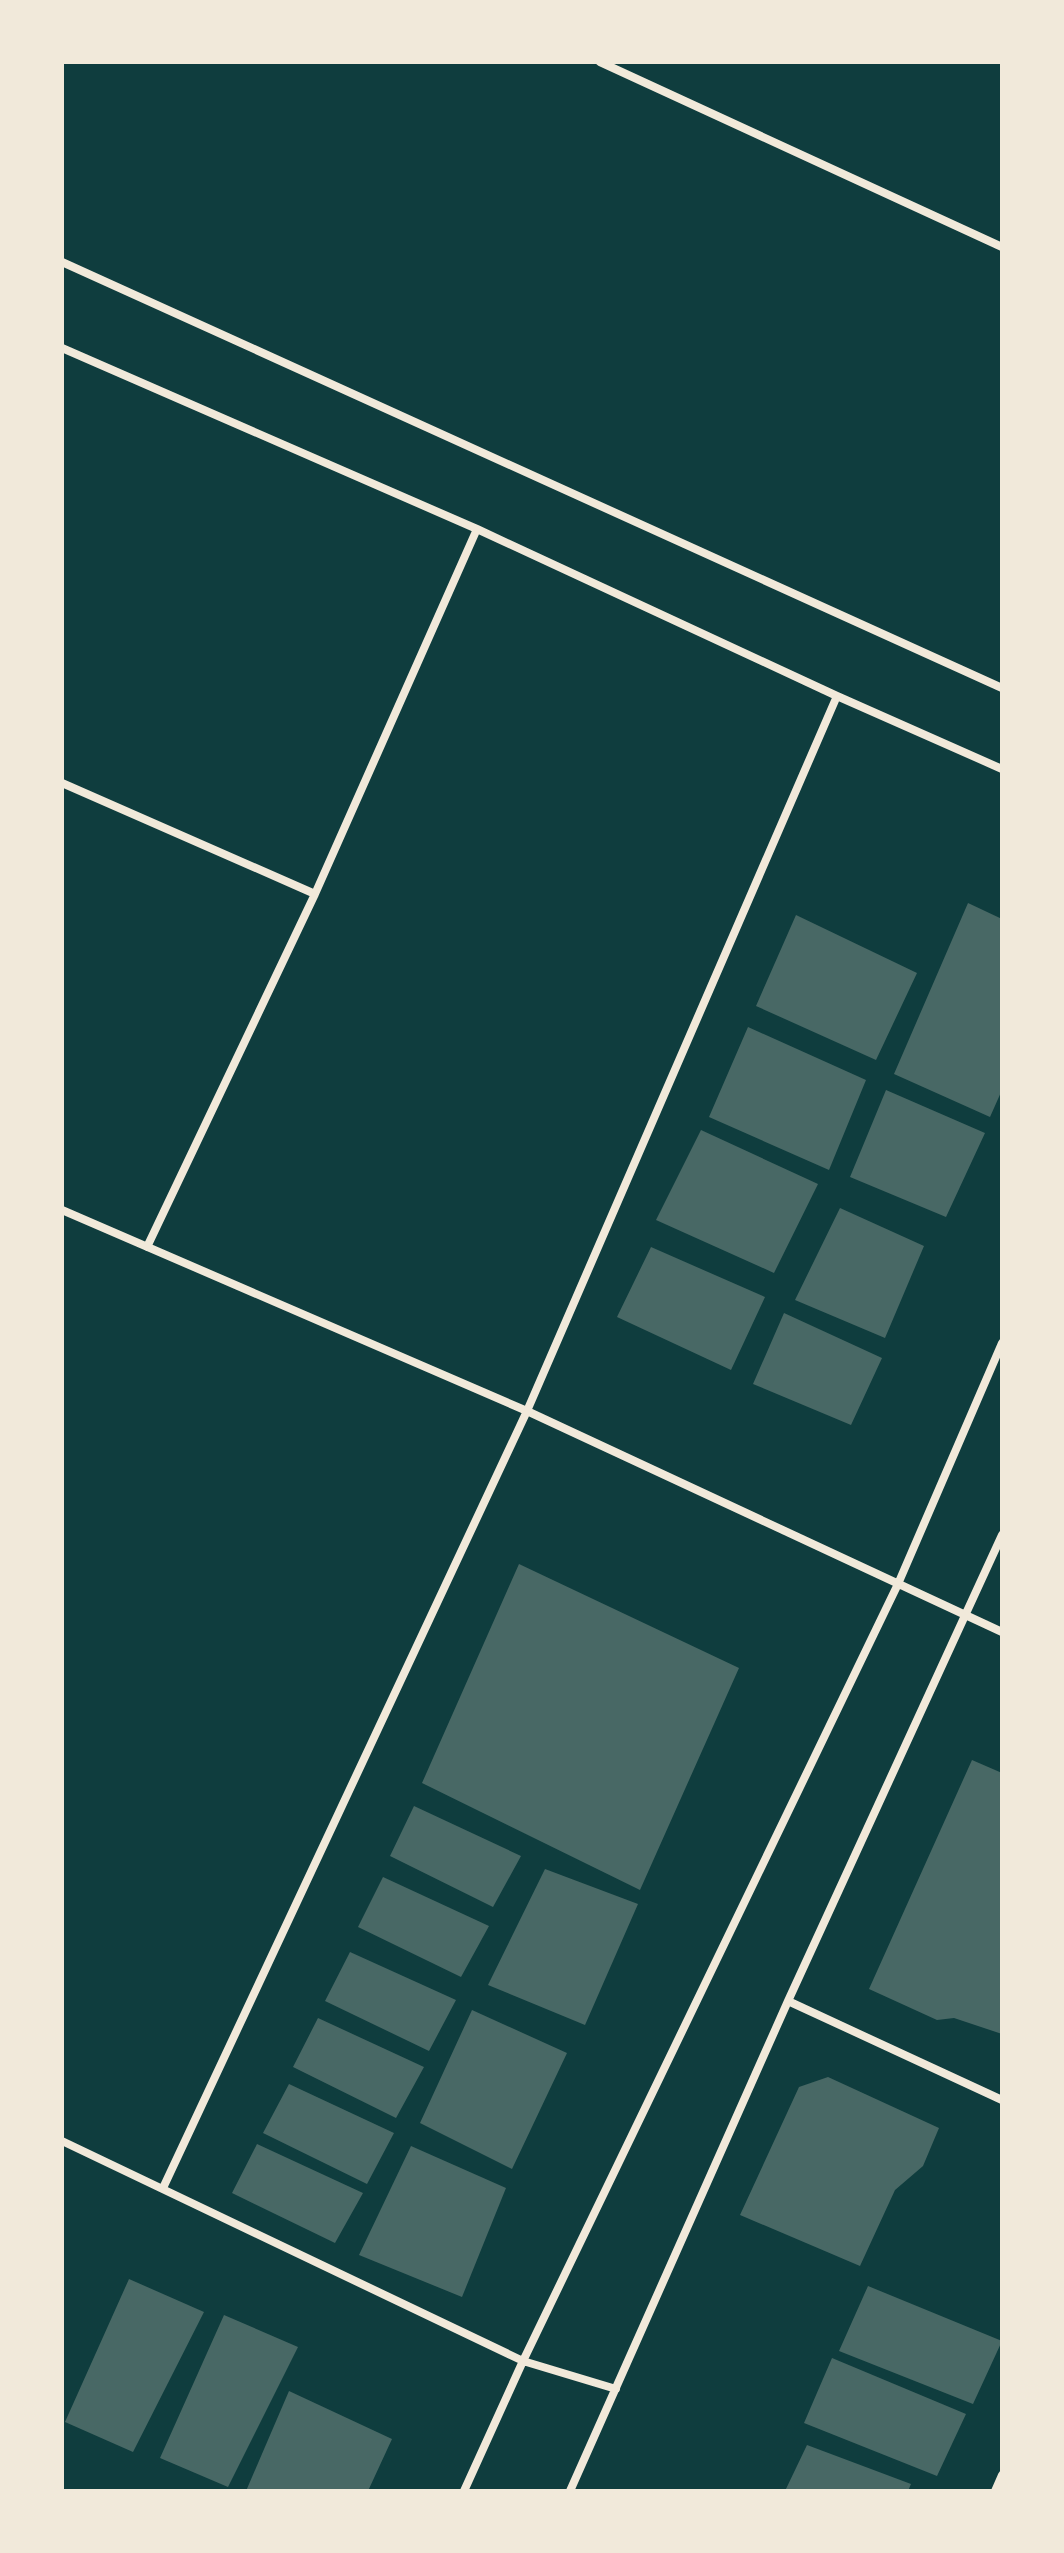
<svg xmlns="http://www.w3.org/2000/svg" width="1064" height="2553" viewBox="0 0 1064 2553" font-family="Signika,sans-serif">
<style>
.building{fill:#486865}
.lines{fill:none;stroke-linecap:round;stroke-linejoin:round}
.minor{stroke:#f1e9da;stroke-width:8}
</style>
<rect width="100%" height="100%" fill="#0f3d3e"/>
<path class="building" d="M968,903L1002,919V1090L990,1117L894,1074Z
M796,915L917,973L876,1060L756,1006Z
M748,1027L866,1080L829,1170L709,1117Z
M886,1090L985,1133L946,1217L850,1177Z
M701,1130L818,1184L774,1273L656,1220Z
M840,1208L924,1246L885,1338L795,1300Z
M651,1247L765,1297L731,1370L617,1317Z
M784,1313L882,1358L851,1425L753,1384Z
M519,1564L739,1668L640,1890L422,1783Z
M972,1760L1002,1773V2034L954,2018L937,2020L869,1989Z
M414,1806L521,1856L493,1907L390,1856Z
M545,1869L638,1904L585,2025L488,1985Z
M383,1877L489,1926L461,1977L358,1927Z
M350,1952L456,2000L429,2051L325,2001Z
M472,2010L567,2053L512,2169L420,2123Z
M318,2018L424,2067L396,2118L293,2067Z
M828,2077L939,2128L923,2166L895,2190L860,2266L740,2215L799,2087Z
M289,2084L394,2133L367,2184L263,2133Z
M257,2144L363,2193L335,2243L232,2193Z
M411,2146L506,2188L462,2297L359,2255Z
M129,2279L204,2312L133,2452L65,2422Z
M868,2286L1002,2341L973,2404L839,2351Z
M224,2315L298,2347L228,2487L160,2458Z
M832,2358L966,2414L937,2476L804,2423Z
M289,2391L392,2439L368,2491H246Z
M807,2445L911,2484L908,2491H785Z"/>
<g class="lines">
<path class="minor" d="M600,62L1002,247
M62,262L1002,688
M62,348L477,529L837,696L1002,769
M62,783L315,894
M62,1210L527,1411L1002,1632
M147,1247L315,894L477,529
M788,2001L1002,2100
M62,2141L523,2361L616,2389
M163,2188L527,1411L837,696
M464,2491L523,2361L898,1584L1002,1343
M570,2491L788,2001L1002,1535
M995,2491L1002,2475"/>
</g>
<rect width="1064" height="2553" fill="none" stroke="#f1e9da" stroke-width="128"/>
</svg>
